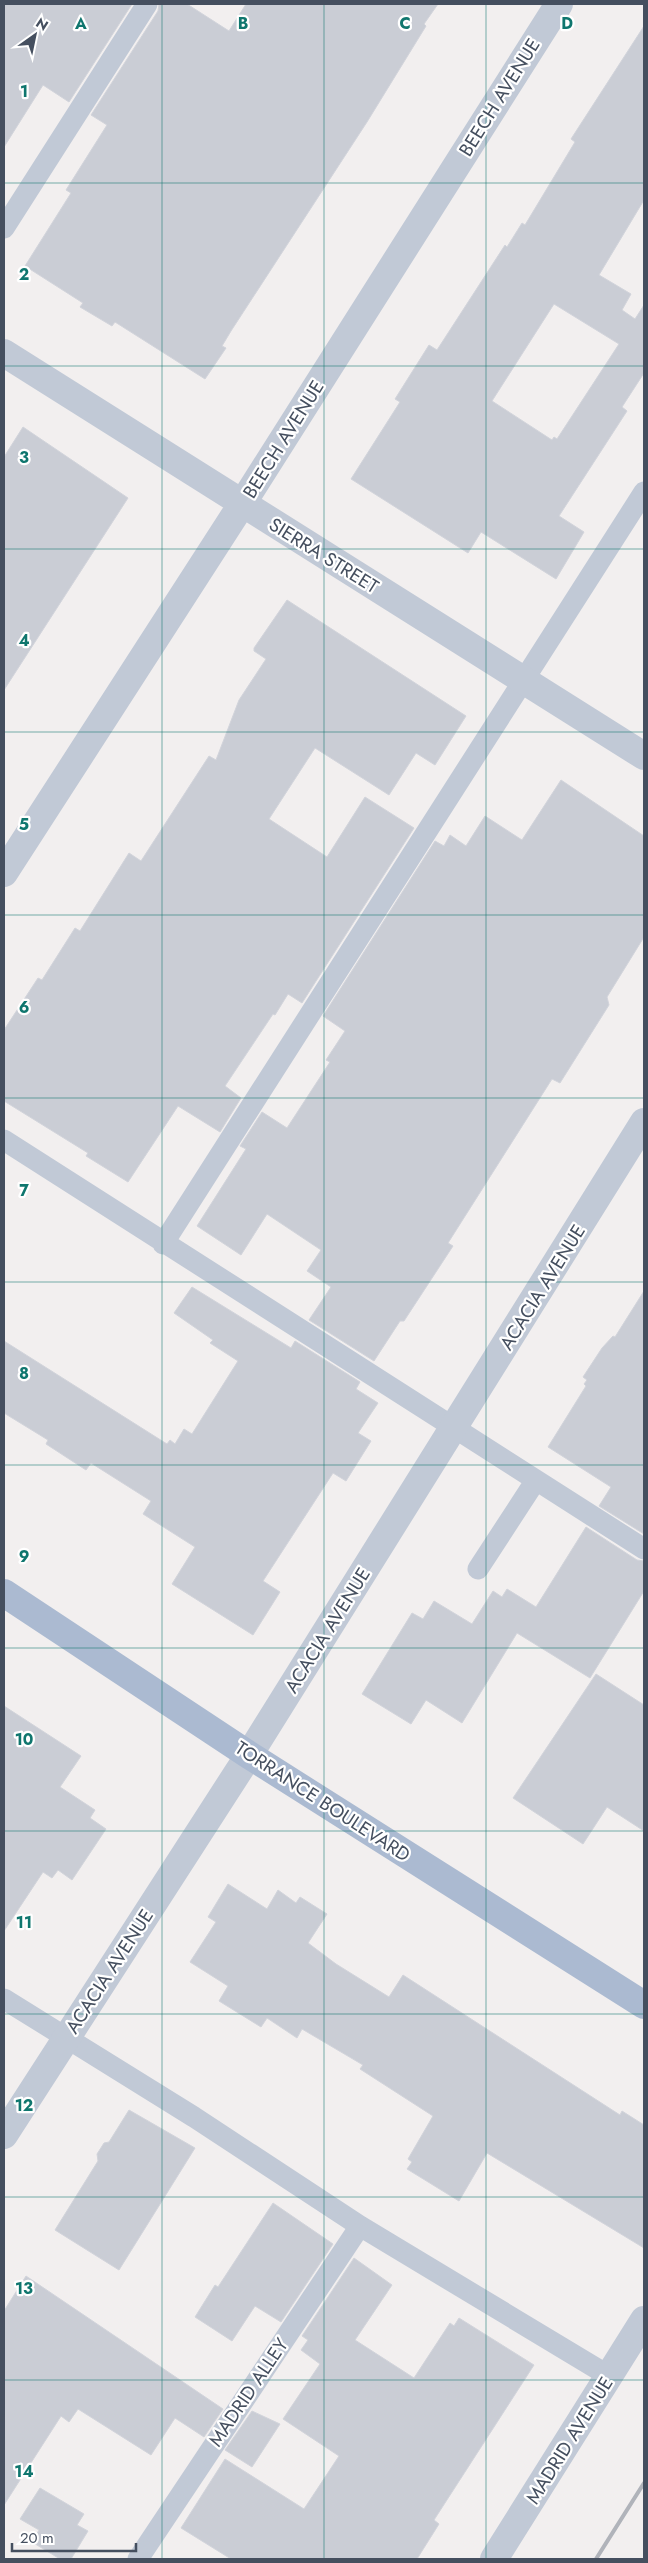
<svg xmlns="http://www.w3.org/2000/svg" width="648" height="2563" viewBox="0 0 648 2563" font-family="Jost,sans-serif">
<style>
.building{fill:#cacdd5;stroke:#d2d4db;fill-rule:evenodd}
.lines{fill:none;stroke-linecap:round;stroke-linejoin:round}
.service{stroke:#c1c9d6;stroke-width:21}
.minor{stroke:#c1c9d6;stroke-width:28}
.primary{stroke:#abbad1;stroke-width:28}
.rail{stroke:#b0b3ba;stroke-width:4}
.grid{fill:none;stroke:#0f766e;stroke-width:1;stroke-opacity:0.55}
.labels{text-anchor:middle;stroke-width:4.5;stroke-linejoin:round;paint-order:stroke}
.street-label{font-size:19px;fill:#454f5f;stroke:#fff}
.grid-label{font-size:16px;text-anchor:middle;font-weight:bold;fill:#0f766e;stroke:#fff;stroke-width:4.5;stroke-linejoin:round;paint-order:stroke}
</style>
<rect width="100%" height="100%" fill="#f2efef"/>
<path class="building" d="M4,4H132L69,102L43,85L4,147Z
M159,4H187L229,31L246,4H438L424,24L426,26L367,122L231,331L222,346L226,348L205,379L115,322L112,326L80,307L83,303L25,266L71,193L66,190L107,125L91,115L158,11Z
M644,26V200L599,275L631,294L622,310L635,319L644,305V373L622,407L627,411L559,516L584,532L556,579L481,532L468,553L351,479L400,402L395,399L429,345L437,350L505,245L507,247L522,223L525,225L575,142L571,139ZM554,304L619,344L557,439L554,437L552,440L492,401Z
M23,427L128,498L4,690V457Z
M287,600L466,716L435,765L416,753L389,795L315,748L269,819L327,857L365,797L414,828L302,1003L288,994L275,1015L273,1014L225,1086L241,1098L220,1132L178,1106L128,1182L86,1156L88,1153L4,1101V1030L38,978L42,980L75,928L80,931L129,853L141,861L209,756L216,760L239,700L266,659L254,651V648Z
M561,780L644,836V937L607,997L609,1005L560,1083L552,1079L448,1243L453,1246L404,1321H400L374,1361L309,1320L331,1287L307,1271L321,1250L267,1214L241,1255L197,1226L246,1149L240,1146L262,1112L287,1128L330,1062L326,1060L345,1031L323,1016L435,841L444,846L450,835L466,846L485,816L522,840Z
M192,1287L291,1348L295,1341L360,1382L356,1389L378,1403L358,1433L371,1441L346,1481L333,1473L263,1581L280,1592L253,1635L172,1584L195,1547L143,1514L151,1501L91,1463L86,1470L46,1444L48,1440L4,1413V1341L167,1444L170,1440L175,1444L184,1429L192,1434L238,1361L210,1343L213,1340L174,1313Z
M644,1291V1534L599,1506L611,1487L548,1447L586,1386L584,1384L587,1380L583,1377L602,1348L613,1336L615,1337Z
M586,1527L637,1560L644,1561V1591L590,1678L517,1633L462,1723L426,1700L411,1724L362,1694L412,1613L423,1619L434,1601L472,1624L493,1591L502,1597L507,1589L536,1607Z
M596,1674L644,1705V1831L607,1807L583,1844L513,1798Z
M4,1706L81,1756L60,1787L95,1810L90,1818L106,1829L72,1880L58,1870L52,1878L43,1872L4,1931Z
M228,1884L267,1909L278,1890L296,1903L300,1897L327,1914L308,1943L336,1964L389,1997L403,1975L620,2115L622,2111L644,2125V2248L487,2153L459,2201L407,2169L412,2162L408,2159L433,2116L360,2069L363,2065L302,2029L297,2038L267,2018L261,2027L219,2001L228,1986L190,1962L216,1922L208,1917Z
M129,2110L195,2148L119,2270L55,2230L98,2161L97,2154L104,2143L109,2142Z
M273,2203L333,2244L281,2322L255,2306L232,2341L195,2317L215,2285L218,2287Z
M354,2258L392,2285L355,2340L414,2378L450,2323L454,2326L459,2318L534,2365L434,2520L439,2524L417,2559H231L181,2528L225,2459L304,2509L339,2456L283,2419L320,2364L301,2350L308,2340L302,2336Z
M26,2276L223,2409L204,2437L175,2418L151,2455L78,2409L69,2422L61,2416L4,2505V2311Z
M252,2411L280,2424L252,2467L225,2450Z
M40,2488L84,2514L77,2525L88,2531L71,2559H60L32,2542L39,2530L20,2519Z"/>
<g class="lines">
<path class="service" d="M4,228L147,4
M4,1140L644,1549
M163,1244L644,492
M478,1569L536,1480
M4,1999L194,2117L360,2226L609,2376
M138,2559L360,2226"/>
<path class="minor" d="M4,353L644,756
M4,873L242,504L559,4
M4,2135L249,1755L644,1122
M494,2559L644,2320"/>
<path class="primary" d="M4,1593L249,1755L644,2005"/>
<path class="rail" d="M596,2559L644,2483"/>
</g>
<path class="grid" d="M162,4V2559M324,4V2559M486,4V2559M4,183H644M4,366H644M4,549H644M4,732H644M4,915H644M4,1098H644M4,1282H644M4,1465H644M4,1648H644M4,1831H644M4,2014H644M4,2197H644M4,2380H644"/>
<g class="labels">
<g class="street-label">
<text transform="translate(499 97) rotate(-58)" y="7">BEECH AVENUE</text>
<text transform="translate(283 439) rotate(-58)" y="7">BEECH AVENUE</text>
<text transform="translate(324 555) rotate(32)" y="7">SIERRA STREET</text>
<text transform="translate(542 1287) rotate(-58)" y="7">ACACIA AVENUE</text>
<text transform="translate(327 1630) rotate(-58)" y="7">ACACIA AVENUE</text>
<text transform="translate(323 1801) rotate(33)" y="7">TORRANCE BOULEVARD</text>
<text transform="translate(109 1971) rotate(-57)" y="7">ACACIA AVENUE</text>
<text transform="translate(248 2392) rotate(-56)" y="7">MADRID ALLEY</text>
<text transform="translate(569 2440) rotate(-58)" y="7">MADRID AVENUE</text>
</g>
</g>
<g class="grid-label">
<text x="81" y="29">A</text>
<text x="243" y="29">B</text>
<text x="405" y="29">C</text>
<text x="567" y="29">D</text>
<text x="24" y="97">1</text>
<text x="24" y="280">2</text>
<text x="24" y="463">3</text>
<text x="24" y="646">4</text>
<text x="24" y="830">5</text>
<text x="24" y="1013">6</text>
<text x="24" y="1196">7</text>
<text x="24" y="1379">8</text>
<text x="24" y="1562">9</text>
<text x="24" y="1745">10</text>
<text x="24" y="1928">11</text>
<text x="24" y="2111">12</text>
<text x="24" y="2294">13</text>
<text x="24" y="2477">14</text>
</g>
<rect width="648" height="2563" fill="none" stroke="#454f5f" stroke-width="10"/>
<g transform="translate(35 35) rotate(33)" stroke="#ffffff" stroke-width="4" paint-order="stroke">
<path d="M0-4L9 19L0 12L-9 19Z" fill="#454f5f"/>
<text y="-8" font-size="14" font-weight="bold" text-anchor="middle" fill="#454f5f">N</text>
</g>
<path d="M12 2543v8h124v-8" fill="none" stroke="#454f5f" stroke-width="2.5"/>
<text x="20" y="2543" font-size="15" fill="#454f5f" stroke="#ffffff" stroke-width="4" paint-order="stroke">20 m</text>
</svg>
